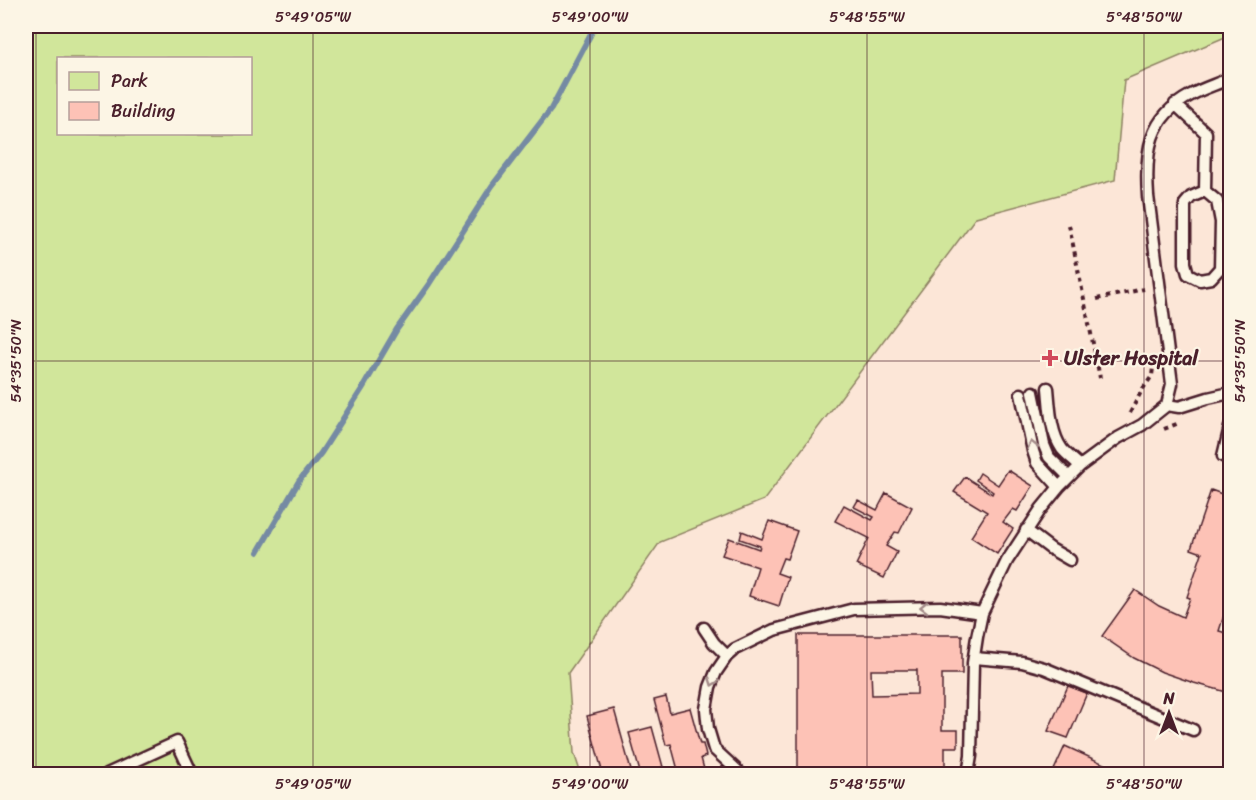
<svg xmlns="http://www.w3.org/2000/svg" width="1256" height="800" viewBox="0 0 1256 800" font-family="Sriracha,sans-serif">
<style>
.built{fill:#fce6d7}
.green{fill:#d1e69b;stroke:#8e8263;stroke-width:1.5;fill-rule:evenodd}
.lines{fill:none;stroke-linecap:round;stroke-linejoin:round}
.stream{stroke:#758aa3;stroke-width:6}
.building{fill:#fdc2b6;stroke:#4a1f2b;stroke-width:1.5;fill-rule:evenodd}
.lane-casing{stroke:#4a1f2b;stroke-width:15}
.path{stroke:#4a1f2b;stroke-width:4;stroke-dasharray:4.5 4.5;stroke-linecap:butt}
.lane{stroke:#fcf5e5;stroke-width:10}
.oneway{stroke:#a38a88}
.ticks{fill:none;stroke:#4a1f2b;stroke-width:1.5;stroke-opacity:0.45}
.poi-dot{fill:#d1495b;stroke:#fcf5e5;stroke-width:2}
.labels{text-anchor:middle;stroke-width:4.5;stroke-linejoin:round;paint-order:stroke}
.poi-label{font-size:20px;font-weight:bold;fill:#4a1f2b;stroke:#fcf5e5;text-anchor:start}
.neatline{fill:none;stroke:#4a1f2b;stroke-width:2}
.ticks-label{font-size:15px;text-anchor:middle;fill:#4a1f2b}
</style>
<rect width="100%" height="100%" fill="#fcf5e5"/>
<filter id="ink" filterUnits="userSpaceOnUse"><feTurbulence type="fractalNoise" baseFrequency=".0167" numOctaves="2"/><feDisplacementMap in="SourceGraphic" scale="12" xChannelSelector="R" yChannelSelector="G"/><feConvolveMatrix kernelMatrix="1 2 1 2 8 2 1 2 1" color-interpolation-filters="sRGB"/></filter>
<g filter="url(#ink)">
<path class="built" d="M1230,35V774H581L574,753L567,673L660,542L764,500L976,217L1115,180L1124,80Z"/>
<path class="green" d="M26,26H1230V35L1124,80L1115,180L976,217L764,500L660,542L568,673L574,753L581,774H26ZM58,58H250V134H58Z"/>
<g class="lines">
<path class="stream" d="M258,552L299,481L321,453L362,389L397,329L429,284L492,186L551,109L595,26"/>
</g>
<path class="building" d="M1008,470L1033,486L1017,511L1013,509L1003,522L1013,529L997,554L971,537L987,512L954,492L965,477L992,494L993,492L976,480L980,473L998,485Z
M1211,490L1230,497V610L1226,609L1219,631L1230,634V693L1194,683L1162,672L1134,658L1102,636L1135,590L1159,606L1183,617L1190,598L1187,597L1202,553L1191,549Z
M886,493L912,507L899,533L895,532L886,546L897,552L884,578L856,565L869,538L835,521L844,505L872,520L874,517L854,507L858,500L877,510Z
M769,521L797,531L787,559L783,558L777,573L788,577L779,606L749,596L758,567L722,555L729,538L759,549L760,546L740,539L742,531L762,539Z
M798,635H962V674H942V730H958V747H945V774H798ZM871,670H917V694L872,695Z
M1068,686L1087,693L1068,738L1048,731Z
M666,697L670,713L690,708L700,744H703L706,756L701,758L705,773L709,772L710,774H679L671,744L666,745L654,700Z
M614,709L632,774H603L587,716Z
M652,727L663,767L640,772L629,733Z
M1065,746L1115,769L1112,774H1065L1054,770Z"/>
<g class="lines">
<g class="lane-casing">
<path id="lane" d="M1175,104L1206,133L1205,191L1217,201L1221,222L1220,268L1211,278L1200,280L1188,274L1185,263V204L1191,197L1205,191
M1048,388C1050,408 1050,432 1062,449C1067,455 1074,460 1080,466
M1033,392L1044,445L1049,457L1069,477
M1021,394L1033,451L1037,463L1059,487
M1167,405L1179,407L1208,398L1230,393
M1230,427L1223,456L1230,459
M1026,530L1051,549L1070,560
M704,628L714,643L727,656
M974,658L1022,662L1044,668L1193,730
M107,774L177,742L192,774
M741,774L714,749L708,729L706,709L710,687L716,672L727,656L735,649L774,630L854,609L940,607L982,613
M968,774L971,756L973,663L977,637L982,613L1007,561L1041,509L1059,487L1080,466L1118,438L1142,425L1167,405L1172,384L1148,196C1145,152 1148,118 1191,95C1203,88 1218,84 1230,78"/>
</g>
<path class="path" d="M1069,225L1100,378
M1097,299L1144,289
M1130,413L1142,390L1152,376L1153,367
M1164,429L1179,423"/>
<use href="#lane" class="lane"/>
</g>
<defs><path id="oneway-chevron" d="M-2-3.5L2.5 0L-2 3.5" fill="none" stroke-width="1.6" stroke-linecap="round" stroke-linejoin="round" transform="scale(1.5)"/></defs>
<g class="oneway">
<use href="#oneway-chevron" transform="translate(1032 445) rotate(-103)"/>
<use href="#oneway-chevron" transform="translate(924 607) rotate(179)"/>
<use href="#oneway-chevron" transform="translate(713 682) rotate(110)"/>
</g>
</g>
<path class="ticks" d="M36,26V774M313,26V774M590,26V774M867,26V774M1144,26V774M26,361H1230"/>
<path class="poi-dot" d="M1047 349h6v6h6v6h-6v6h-6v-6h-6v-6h6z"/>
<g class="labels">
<g class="poi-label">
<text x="1064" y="365">Ulster Hospital</text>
</g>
</g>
<rect width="1256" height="800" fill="none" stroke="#fcf5e5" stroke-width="66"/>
<rect x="57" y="57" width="195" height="78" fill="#fcf5e5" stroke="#b59f9b" stroke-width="1.5"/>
<rect x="69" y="72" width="30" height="18" fill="#d1e69b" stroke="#b59f9b" stroke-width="1.5"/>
<text x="111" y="87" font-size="18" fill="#4a1f2b">Park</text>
<rect x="69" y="102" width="30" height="18" fill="#fdc2b6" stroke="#b59f9b" stroke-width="1.5"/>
<text x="111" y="117" font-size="18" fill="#4a1f2b">Building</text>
<g transform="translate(1169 713)" stroke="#fcf5e5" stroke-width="4.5" paint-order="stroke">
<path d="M0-4.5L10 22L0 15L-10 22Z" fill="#4a1f2b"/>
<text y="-9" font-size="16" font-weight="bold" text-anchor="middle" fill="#4a1f2b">N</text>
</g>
<rect x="33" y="33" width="1190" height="734" class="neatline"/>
<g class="ticks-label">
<text x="313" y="22">5°49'05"W</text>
<text x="590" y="22">5°49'00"W</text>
<text x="867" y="22">5°48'55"W</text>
<text x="1144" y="22">5°48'50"W</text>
<text transform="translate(16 361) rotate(-90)" y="5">54°35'50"N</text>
<text transform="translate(1240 361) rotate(-90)" y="5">54°35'50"N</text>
<text x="313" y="789">5°49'05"W</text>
<text x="590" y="789">5°49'00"W</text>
<text x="867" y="789">5°48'55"W</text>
<text x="1144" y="789">5°48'50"W</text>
</g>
</svg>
